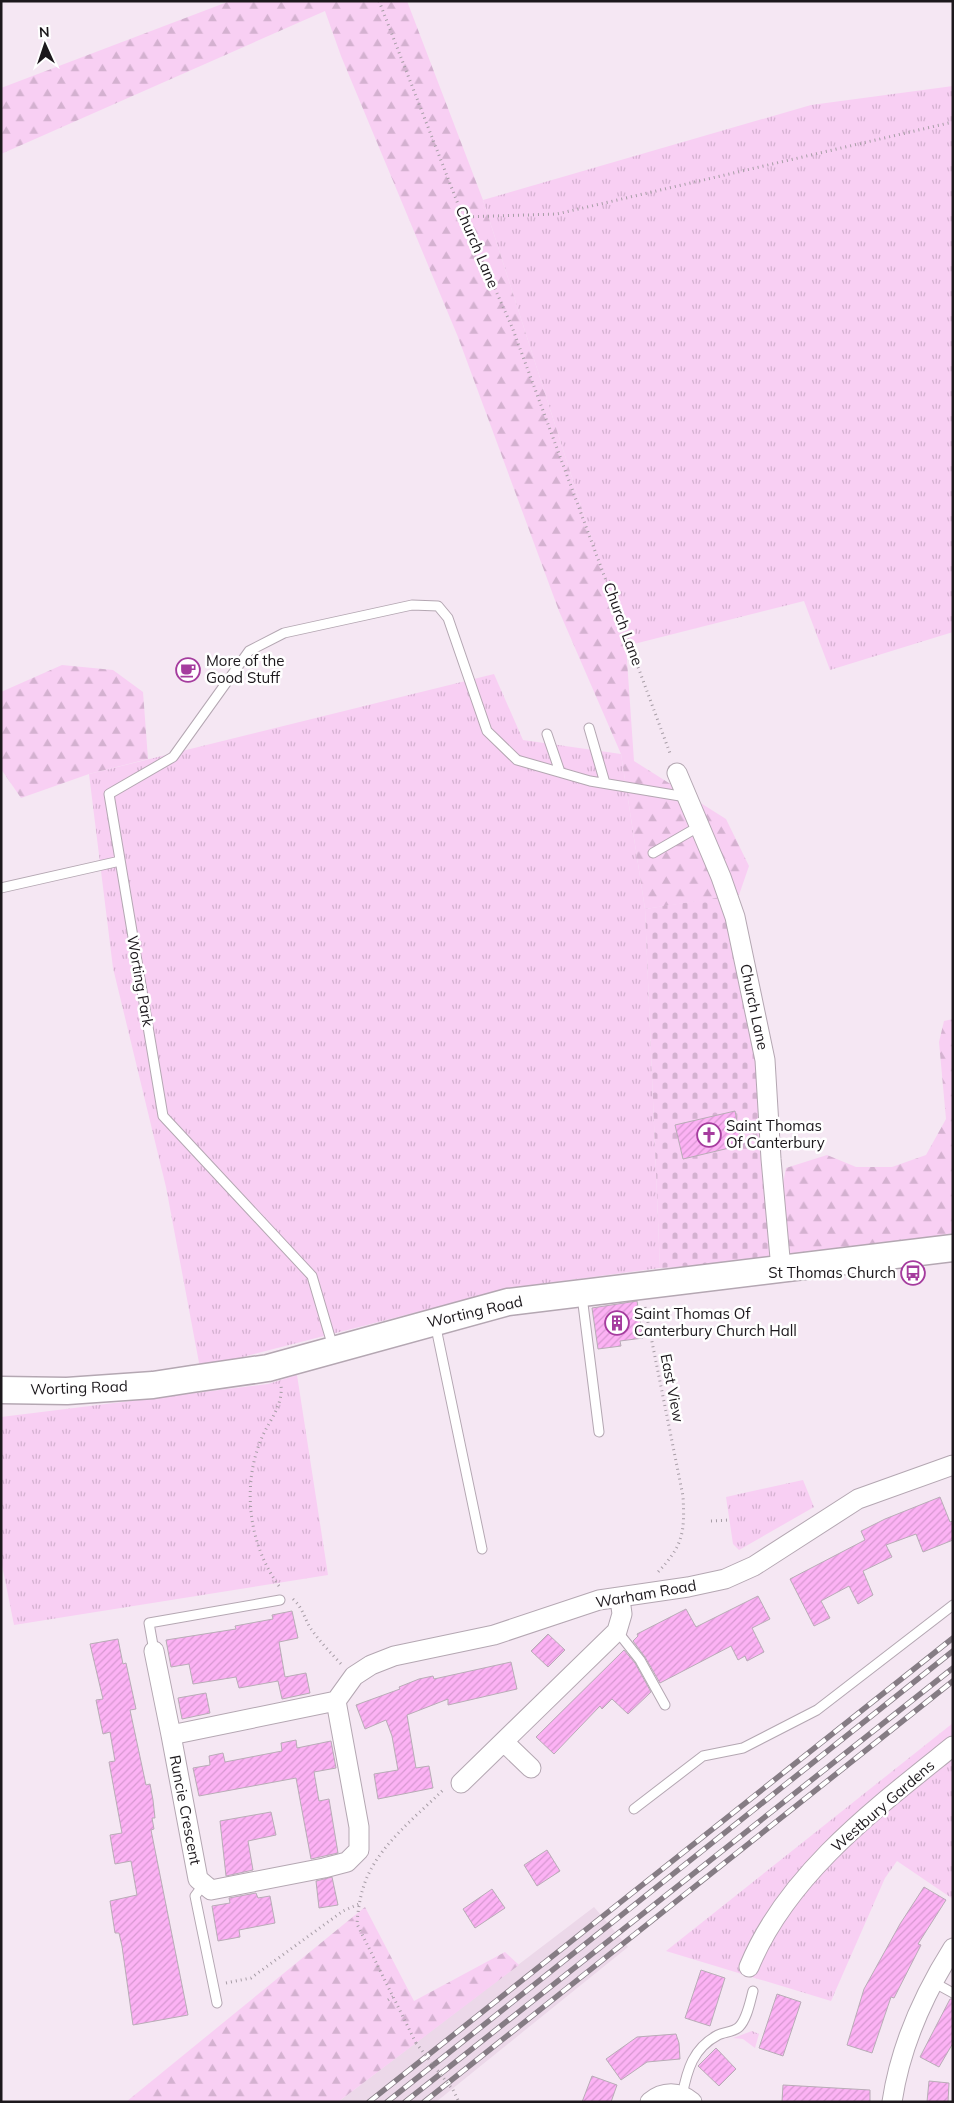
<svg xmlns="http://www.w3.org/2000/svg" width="954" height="2103" viewBox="0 0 954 2103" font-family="Mulish,sans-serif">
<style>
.built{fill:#ecd8e9}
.grass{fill:url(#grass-tufts)}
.forest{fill:url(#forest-firs)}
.cemetery{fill:url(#cemetery-stones)}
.building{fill:url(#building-hatch);stroke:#b9acb7}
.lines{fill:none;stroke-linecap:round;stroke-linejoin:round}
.lane-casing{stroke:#b4a7b2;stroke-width:11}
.street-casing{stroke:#b4a7b2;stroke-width:21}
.secondary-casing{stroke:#b4a7b2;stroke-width:29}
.path{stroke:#a79da6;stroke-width:3;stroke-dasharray:1 4;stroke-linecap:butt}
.lane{stroke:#fff;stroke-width:9}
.street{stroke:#fff;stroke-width:19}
.secondary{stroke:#fff;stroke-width:26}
.rail-casing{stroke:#857c84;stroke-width:5.5}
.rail{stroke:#fff;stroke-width:4;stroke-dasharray:11;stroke-linecap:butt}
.path-bridge{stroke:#a79da6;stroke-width:3;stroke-dasharray:1 4;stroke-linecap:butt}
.labels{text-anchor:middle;stroke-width:5;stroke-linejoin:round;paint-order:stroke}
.street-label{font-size:15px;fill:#1c181c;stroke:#fff}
.poi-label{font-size:15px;fill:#1c181c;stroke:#fff;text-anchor:start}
</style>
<defs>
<pattern id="grass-tufts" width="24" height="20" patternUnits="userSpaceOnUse" patternTransform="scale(1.25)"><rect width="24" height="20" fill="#f8cff3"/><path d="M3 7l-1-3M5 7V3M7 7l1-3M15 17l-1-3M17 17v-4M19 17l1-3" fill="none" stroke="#d4b1d0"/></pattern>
<pattern id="forest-firs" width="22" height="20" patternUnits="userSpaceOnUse" patternTransform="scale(1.25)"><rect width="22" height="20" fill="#f8cff3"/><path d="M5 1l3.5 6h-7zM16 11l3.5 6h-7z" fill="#d4b1d0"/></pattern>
<pattern id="cemetery-stones" width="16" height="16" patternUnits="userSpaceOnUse" patternTransform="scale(1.25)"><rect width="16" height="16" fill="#f8cff3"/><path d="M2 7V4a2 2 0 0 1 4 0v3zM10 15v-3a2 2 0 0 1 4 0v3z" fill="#d4b1d0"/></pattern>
<pattern id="building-hatch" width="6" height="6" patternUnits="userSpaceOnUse" patternTransform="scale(1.25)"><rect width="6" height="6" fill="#fcb2f4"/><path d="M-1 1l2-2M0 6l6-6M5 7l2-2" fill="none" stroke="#d798d1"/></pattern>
</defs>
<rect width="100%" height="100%" fill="#f5e7f3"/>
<path class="built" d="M594,1907L628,1947L436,2102H338Z"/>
<path class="grass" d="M953,86V632L830,670L804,601L626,646L483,200L811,105Z
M494,674L523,740L621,754L645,909L660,1268L511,1288L200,1368L166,1187L113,968L89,774Z
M297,1375L328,1575L14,1625L1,1560V1417L268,1384Z
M803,1480L814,1507L739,1550L733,1544L726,1497Z
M953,1723V1899L897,1861L885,1878L831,2001L666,1951Z
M752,2031L759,2034L755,2048L743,2039L733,2038Z"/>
<path class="forest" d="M230,1H407L483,200L626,646L634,761L726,819L749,866L739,895L645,909L621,754L559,611L458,337L341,56L325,11L1,154V88Z
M62,665L113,670L143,692L148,759L89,774L21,798L1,769V692Z
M953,1019V1233L791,1260L786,1253L780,1199L786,1168L827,1155L856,1167H892L926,1155L946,1119L939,1042L944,1021Z
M365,1907L414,2001L505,1952L519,1965L338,2102H126Z"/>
<path class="cemetery" d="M728,896L791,1260L660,1268L645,909Z"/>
<path class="building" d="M735,1111L742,1145L683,1159L675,1125Z
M637,1301L643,1338L620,1341L621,1346L598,1349L592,1308Z
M940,1497L950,1522L953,1521V1540L923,1552L916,1534L886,1545L892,1557L863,1571L873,1595L858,1604L849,1586L821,1601L830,1618L814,1626L790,1579L865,1540L861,1531L885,1519Z
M758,1596L770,1619L752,1628L764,1652L747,1661L745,1656L738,1660L731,1646L660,1683L645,1657L633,1641L638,1636L637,1634L686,1609L696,1627Z
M292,1611L298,1638L279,1642L285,1677L306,1673L310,1693L282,1699L278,1681L239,1688L236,1677L193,1684L189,1664L171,1667L166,1640L236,1629L235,1626L273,1619L272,1615Z
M548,1634L565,1650L548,1667L531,1651Z
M118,1639L123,1664L126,1663L136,1709L130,1710L146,1785L150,1784L153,1800L155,1818H152L154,1829L151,1830L188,2015L133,2025L122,1946L119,1933H115L110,1901L137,1895L131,1861L115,1864L110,1835L122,1833L109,1762L115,1761L110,1732L103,1734L96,1700L103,1699L90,1644Z
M624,1650L635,1663L651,1692L628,1714L612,1699L602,1709L600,1706L554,1754L536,1737Z
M511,1662L517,1689L448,1705V1699L407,1715L416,1768L429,1766L433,1788L378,1799L374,1774L398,1770L392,1736L386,1720L365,1729L356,1705L400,1689L399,1687L419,1679L433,1676L434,1679Z
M206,1693L210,1713L182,1719L178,1698Z
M296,1740L297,1748L331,1741L336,1768L314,1772L319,1801L329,1799L338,1853L311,1859L296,1778L199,1796L193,1768L210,1765L209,1756L223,1753L225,1762L282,1751L281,1743Z
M271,1812L276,1835L248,1841L253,1870L226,1876L220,1821Z
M547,1850L560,1871L537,1886L524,1865Z
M332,1877L338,1905L319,1908L316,1881Z
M924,1887L946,1900L918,1944L921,1945L894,1998L891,1997L872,2053L847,2045L864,1989L900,1924Z
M492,1889L505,1908L475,1928L463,1909Z
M256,1893L258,1898L270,1896L275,1923L239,1930L240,1937L218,1941L212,1906L230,1903L229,1898Z
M701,1970L725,1978L710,2026L685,2018Z
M777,1994L801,2002L783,2056L759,2048Z
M950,1999H953V2043L939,2067L920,2057Z
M676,2034L679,2043L680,2059L647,2062L621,2080L606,2059L637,2037Z
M716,2048L736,2069L719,2086L698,2066Z
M592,2076L617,2085L611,2102H582Z
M929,2081L949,2083L948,2102H927Z
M783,2085L870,2090V2102H782Z"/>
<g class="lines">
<g class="lane-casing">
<path id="lane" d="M589,728L605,783
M547,734L560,772
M653,853L698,827
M1,888L120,861
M582,1296L599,1432
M435,1323L482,1549
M333,1347L312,1276L163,1116L109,794L173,757L249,651L284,633L412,605L438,606L448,618L487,731L517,760L590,781L686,797
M617,1631L640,1660L665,1705
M154,1651L149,1623L280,1600
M634,1809L703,1756L743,1748L817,1710L953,1605
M204,1884L195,1896L217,2003
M933,1982L953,1993
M682,2096C687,2070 693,2048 718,2035C724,2032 734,2032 739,2027C747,2019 750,2002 753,1991"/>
</g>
<g class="street-casing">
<path id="street" d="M677,773L721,877L735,917L765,1060L771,1159L781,1269
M154,1651L171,1735
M336,1701L354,1676L371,1665L394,1656L494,1635L599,1600L688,1587L725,1579L754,1566L858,1499L953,1465
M336,1701L359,1827V1850L347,1862L324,1868L211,1890L198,1879L171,1735Z
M504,1742L531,1768
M461,1783L617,1631L622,1614L620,1599
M749,1967C787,1874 877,1807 953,1746
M650,2102C663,2091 679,2091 692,2102
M892,2102C900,2048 924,1994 953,1948"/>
</g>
<g class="secondary-casing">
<path id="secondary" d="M1,1390L67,1391L153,1385L192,1379L268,1368L508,1302L953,1248"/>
</g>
<path class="path" d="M379,1L463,217L512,327L671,756
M463,217L557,214L953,122
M645,1307L683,1496C685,1533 683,1546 657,1573
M711,1521L729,1520
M279,1586C248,1544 241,1483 263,1435C271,1418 283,1405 281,1385
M293,1599C303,1608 304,1618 311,1629C320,1642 331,1653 342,1665
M226,1983L251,1978L343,1911L359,1904
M388,2000L394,1996
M416,2043L357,1924C358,1908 361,1890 368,1875C384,1841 418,1815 444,1789
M453,2090L459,2102"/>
<use href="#lane" class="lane"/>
<use href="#street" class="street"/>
<use href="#secondary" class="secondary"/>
<g class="rail-casing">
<path id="rail" d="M369,2102L953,1638
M387,2102L953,1651
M405,2102L953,1668
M424,2102L953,1681"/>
</g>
<use href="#rail" class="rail"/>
<path class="path-bridge" d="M416,2043L453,2090"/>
</g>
<defs>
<g id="cafe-ring" transform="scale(1.25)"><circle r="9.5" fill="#fff" stroke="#a53c9e" stroke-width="1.5"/><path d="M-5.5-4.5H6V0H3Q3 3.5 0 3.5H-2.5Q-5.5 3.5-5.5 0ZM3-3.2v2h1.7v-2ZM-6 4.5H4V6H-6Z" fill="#a53c9e"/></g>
<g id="church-ring" transform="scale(1.25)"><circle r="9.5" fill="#fff" stroke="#a53c9e" stroke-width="1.5"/><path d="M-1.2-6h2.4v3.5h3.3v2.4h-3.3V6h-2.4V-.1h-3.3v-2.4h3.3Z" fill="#a53c9e"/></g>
<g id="bus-ring" transform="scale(1.25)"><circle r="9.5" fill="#fff" stroke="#a53c9e" stroke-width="1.5"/><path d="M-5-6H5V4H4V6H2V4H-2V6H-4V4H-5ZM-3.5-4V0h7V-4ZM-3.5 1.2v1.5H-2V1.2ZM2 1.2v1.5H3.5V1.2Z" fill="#a53c9e"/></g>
<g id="building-ring" transform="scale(1.25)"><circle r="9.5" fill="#fff" stroke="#a53c9e" stroke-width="1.5"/><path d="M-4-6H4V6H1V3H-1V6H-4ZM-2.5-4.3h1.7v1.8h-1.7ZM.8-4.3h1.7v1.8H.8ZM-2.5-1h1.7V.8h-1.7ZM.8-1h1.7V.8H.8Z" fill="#a53c9e"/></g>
</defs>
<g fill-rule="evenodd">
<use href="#cafe-ring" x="188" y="670"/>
<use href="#church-ring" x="709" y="1135"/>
<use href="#bus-ring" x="913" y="1273"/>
<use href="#building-ring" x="617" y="1323"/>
</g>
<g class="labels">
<g class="street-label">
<text transform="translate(477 247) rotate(67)" y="5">Church Lane</text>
<text transform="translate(623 624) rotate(70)" y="5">Church Lane</text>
<text transform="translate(140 981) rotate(80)" y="5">Worting Park</text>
<text transform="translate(754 1007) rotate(78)" y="5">Church Lane</text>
<text transform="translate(475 1312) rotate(-13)" y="5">Worting Road</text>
<text transform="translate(79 1388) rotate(-2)" y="5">Worting Road</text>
<text transform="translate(672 1388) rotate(79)" y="5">East View</text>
<text transform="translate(646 1594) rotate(-10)" y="5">Warham Road</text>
<text transform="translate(883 1806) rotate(-41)" y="5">Westbury Gardens</text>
<text transform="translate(185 1810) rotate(79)" y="5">Runcie Crescent</text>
</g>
<g class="poi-label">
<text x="206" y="666">More of the<tspan x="206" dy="17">Good Stuff</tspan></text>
<text x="726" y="1131">Saint Thomas<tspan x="726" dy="17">Of Canterbury</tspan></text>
<text x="896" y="1278" text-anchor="end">St Thomas Church</text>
<text x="634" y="1319">Saint Thomas Of<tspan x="634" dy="17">Canterbury Church Hall</tspan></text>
</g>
</g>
<rect width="954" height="2103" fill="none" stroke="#1c181c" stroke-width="5"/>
<g transform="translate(45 45) rotate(357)" stroke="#ffffff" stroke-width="4" paint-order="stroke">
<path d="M0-4L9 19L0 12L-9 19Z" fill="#1c181c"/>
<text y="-8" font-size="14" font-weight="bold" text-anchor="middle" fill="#1c181c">N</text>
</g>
</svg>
